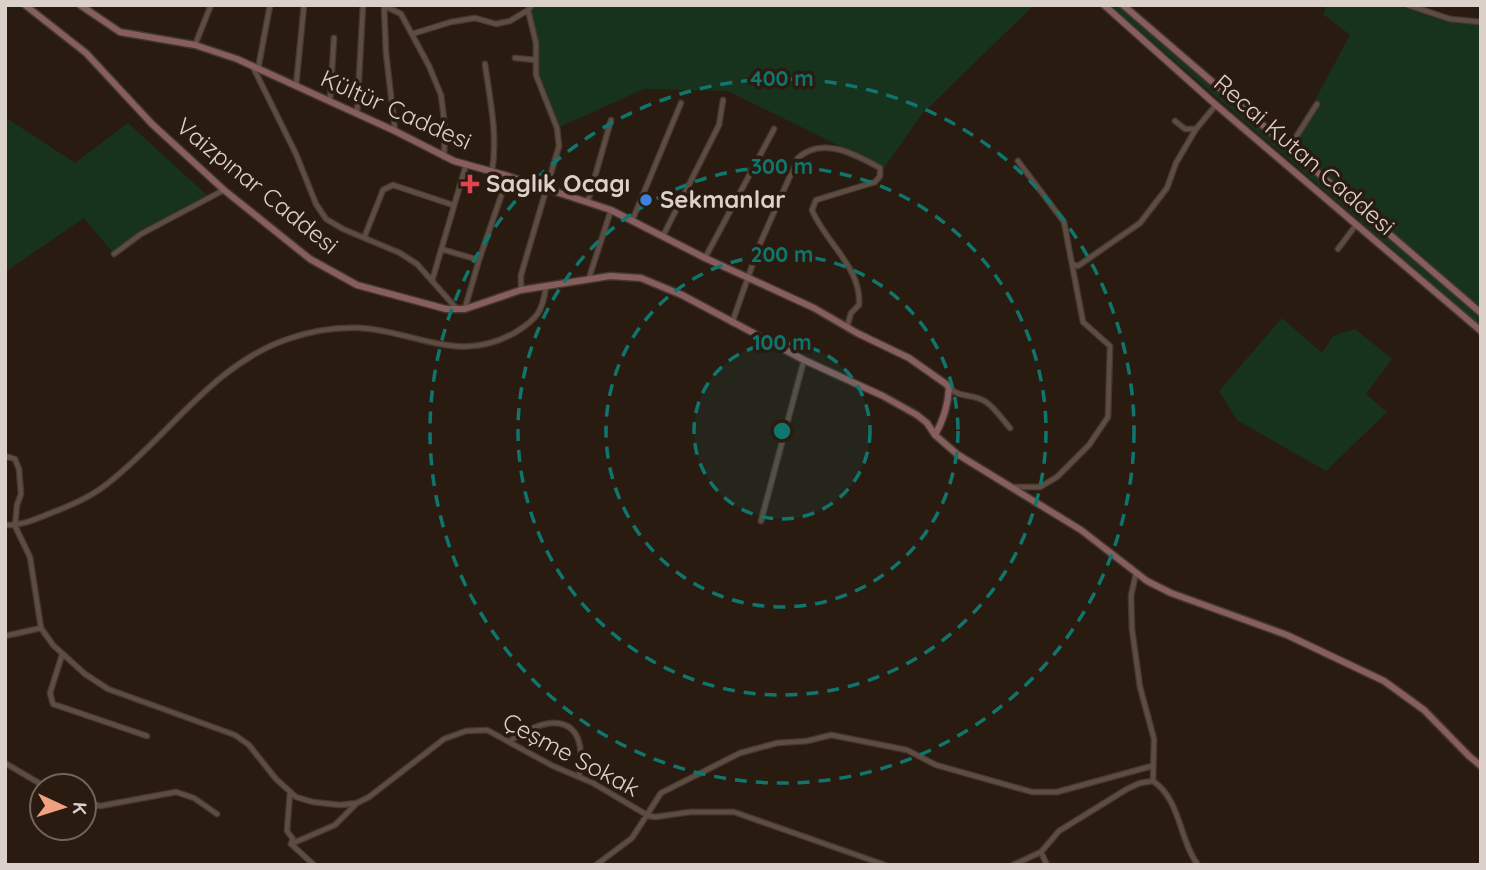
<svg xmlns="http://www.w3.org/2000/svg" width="1486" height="870" viewBox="0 0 1486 870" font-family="Quicksand,sans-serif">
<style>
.green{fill:#17331e}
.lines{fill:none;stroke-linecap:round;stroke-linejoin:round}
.street-casing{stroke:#423731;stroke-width:7}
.secondary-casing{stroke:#423731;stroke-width:9}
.street{stroke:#5e4c41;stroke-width:4.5}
.secondary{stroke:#875e5d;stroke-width:6}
.ring{fill:none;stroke:#0f766e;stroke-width:3.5;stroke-dasharray:12 9}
.health-dot{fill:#e0444e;stroke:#2a1b11;stroke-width:2.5}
.shop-dot{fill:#3f7fe0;stroke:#2a1b11;stroke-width:2.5}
.labels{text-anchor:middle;stroke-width:7;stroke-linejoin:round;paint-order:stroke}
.street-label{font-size:24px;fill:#dcd1ca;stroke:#2a1b11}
.poi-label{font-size:24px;font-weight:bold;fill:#dcd1ca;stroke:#2a1b11;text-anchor:start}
.centre{fill:#0f766e;stroke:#2a1b11;stroke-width:3.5}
.ring-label{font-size:21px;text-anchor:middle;font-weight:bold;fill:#0f766e;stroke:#2a1b11;stroke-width:7;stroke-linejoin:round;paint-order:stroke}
</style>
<rect width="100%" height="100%" fill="#2a1b11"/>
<path class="green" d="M533,5H1034L922,114L884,168L728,91L644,89L557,128L536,75L528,10Z
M1110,5H1117L1481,319V326Z
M1327,5H1402L1481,22V314L1289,148L1350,35L1323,14Z
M5,117L75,163L128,123L210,198L114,254L84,218L5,272Z
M1282,318L1322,353L1333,336L1355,329L1392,359L1366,394L1387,412L1326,471L1237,420L1219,391Z"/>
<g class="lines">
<g class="street-casing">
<path id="street" d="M383,5L401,14L429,66L441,95L445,127L444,157
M1408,5L1450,19L1481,22
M384,6L386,53L395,130
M412,34L451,22L475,18L496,24L510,21L528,10
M195,45L211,5
M515,58L536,60
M485,64C490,100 498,135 492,172
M253,67L296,154L316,204L326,219L343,229L400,253L417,264L457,309
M258,69L270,5
M296,86L304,5
M330,101L334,38
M357,114L363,5
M1175,121L1185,129H1196L1216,105
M1289,148L1317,104
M588,201L611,120
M632,221L681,103
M663,236L719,125L723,100
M364,238L383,190L393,185L453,205
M441,249L479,260
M1338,249L1356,225
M114,254L141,234L224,190
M705,258L774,129
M1073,264L1078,266L1140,223L1167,188L1176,163L1196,129
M589,278L611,210
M432,281L466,165
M521,290V275L559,146L557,128L536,75V43L528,10L532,5
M465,308L479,260L508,176
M732,323L759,246L798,158C822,136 855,154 880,168V176L875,182L816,200L812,210C825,242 862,268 859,305L851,313L847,327
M949,388C962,399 974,393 986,402C995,408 1003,420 1010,428
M5,456L15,459L19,469L21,494L17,505L15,526L30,557L41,628L53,645L85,674L108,689L235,735L249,745L276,779L296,797L313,802L340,805L357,803L369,797L444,739L466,731L487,730L553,766L593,783L647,815L655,817L690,812H734L885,865
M1014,487H1040L1057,477L1089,445L1108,417L1110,346L1083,322L1064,222L1018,161
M761,521L804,360
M5,525C21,526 36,519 51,513C70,506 91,497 107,484C168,437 213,364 288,339C311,331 337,327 361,328C418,332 459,365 516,332C537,319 543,311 546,286
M1136,573L1131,596L1132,629L1140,687L1154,739L1153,781
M5,636L41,628
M62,655L50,693L53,704L147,736
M510,741C554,711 589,716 579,777
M5,763L44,786
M290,793L287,831L293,839L291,844L335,825L356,804
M84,802L100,806L176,792L194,798L217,814
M291,844L314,865
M1041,852L1047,865
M596,865L632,838L661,793L740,753L777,743L807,741L831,735L907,750L936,765L1032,792H1057L1152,766
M1013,865L1041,852L1059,831L1127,789L1140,783L1153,781C1181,800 1179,840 1198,865"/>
</g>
<g class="secondary-casing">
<path id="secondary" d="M25,5L86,53L152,124L224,190L310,259L357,285L446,309H465L521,290L610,276L641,278L682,295L804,360L883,396L917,415L927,423L935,435L957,454L1081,530L1147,581L1171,593L1287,635L1384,681L1424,710L1469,756L1481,766
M80,5L120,32L195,45L237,59L395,131L454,161L508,176L611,210L705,258L814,308L857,333L909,358L946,384L949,388C948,405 943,421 935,435
M1104,5L1216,105L1481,331
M1123,5L1481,313"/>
</g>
<use href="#street" class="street"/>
<use href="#secondary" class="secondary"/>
</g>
<circle cx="782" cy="431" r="88" fill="#0f766e" fill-opacity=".12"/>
<g class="ring">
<circle cx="782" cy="431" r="88"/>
<circle cx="782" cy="431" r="176"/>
<circle cx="782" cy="431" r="264"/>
<circle cx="782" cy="431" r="352"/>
</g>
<path class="health-dot" d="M466.5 173.5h7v7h7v7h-7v7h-7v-7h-7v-7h7z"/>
<circle class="shop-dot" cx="646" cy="200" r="7"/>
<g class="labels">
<g class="street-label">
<text transform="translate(396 110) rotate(24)" y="8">Kültür Caddesi</text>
<text transform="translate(1304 155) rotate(41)" y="8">Recai Kutan Caddesi</text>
<text transform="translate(257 186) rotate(39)" y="8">Vaizpınar Caddesi</text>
<text transform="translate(571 755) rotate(28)" y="8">Çeşme Sokak</text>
</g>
<g class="poi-label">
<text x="486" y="192">Saglık Ocagı</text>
<text x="660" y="208">Sekmanlar</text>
</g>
</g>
<circle cx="782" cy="431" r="10" class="centre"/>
<g class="ring-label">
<text x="782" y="86">400 m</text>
<text x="782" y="174">300 m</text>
<text x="782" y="262">200 m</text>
<text x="782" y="350">100 m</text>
</g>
<rect width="1486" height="870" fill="none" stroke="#dcd1ca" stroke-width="14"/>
<g transform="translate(63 807) rotate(94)"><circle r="33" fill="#2a1b11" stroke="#71645b" stroke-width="2"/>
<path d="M0-5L12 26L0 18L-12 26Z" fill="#f2a17e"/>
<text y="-10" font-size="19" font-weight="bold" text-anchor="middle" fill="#dcd1ca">K</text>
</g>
</svg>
